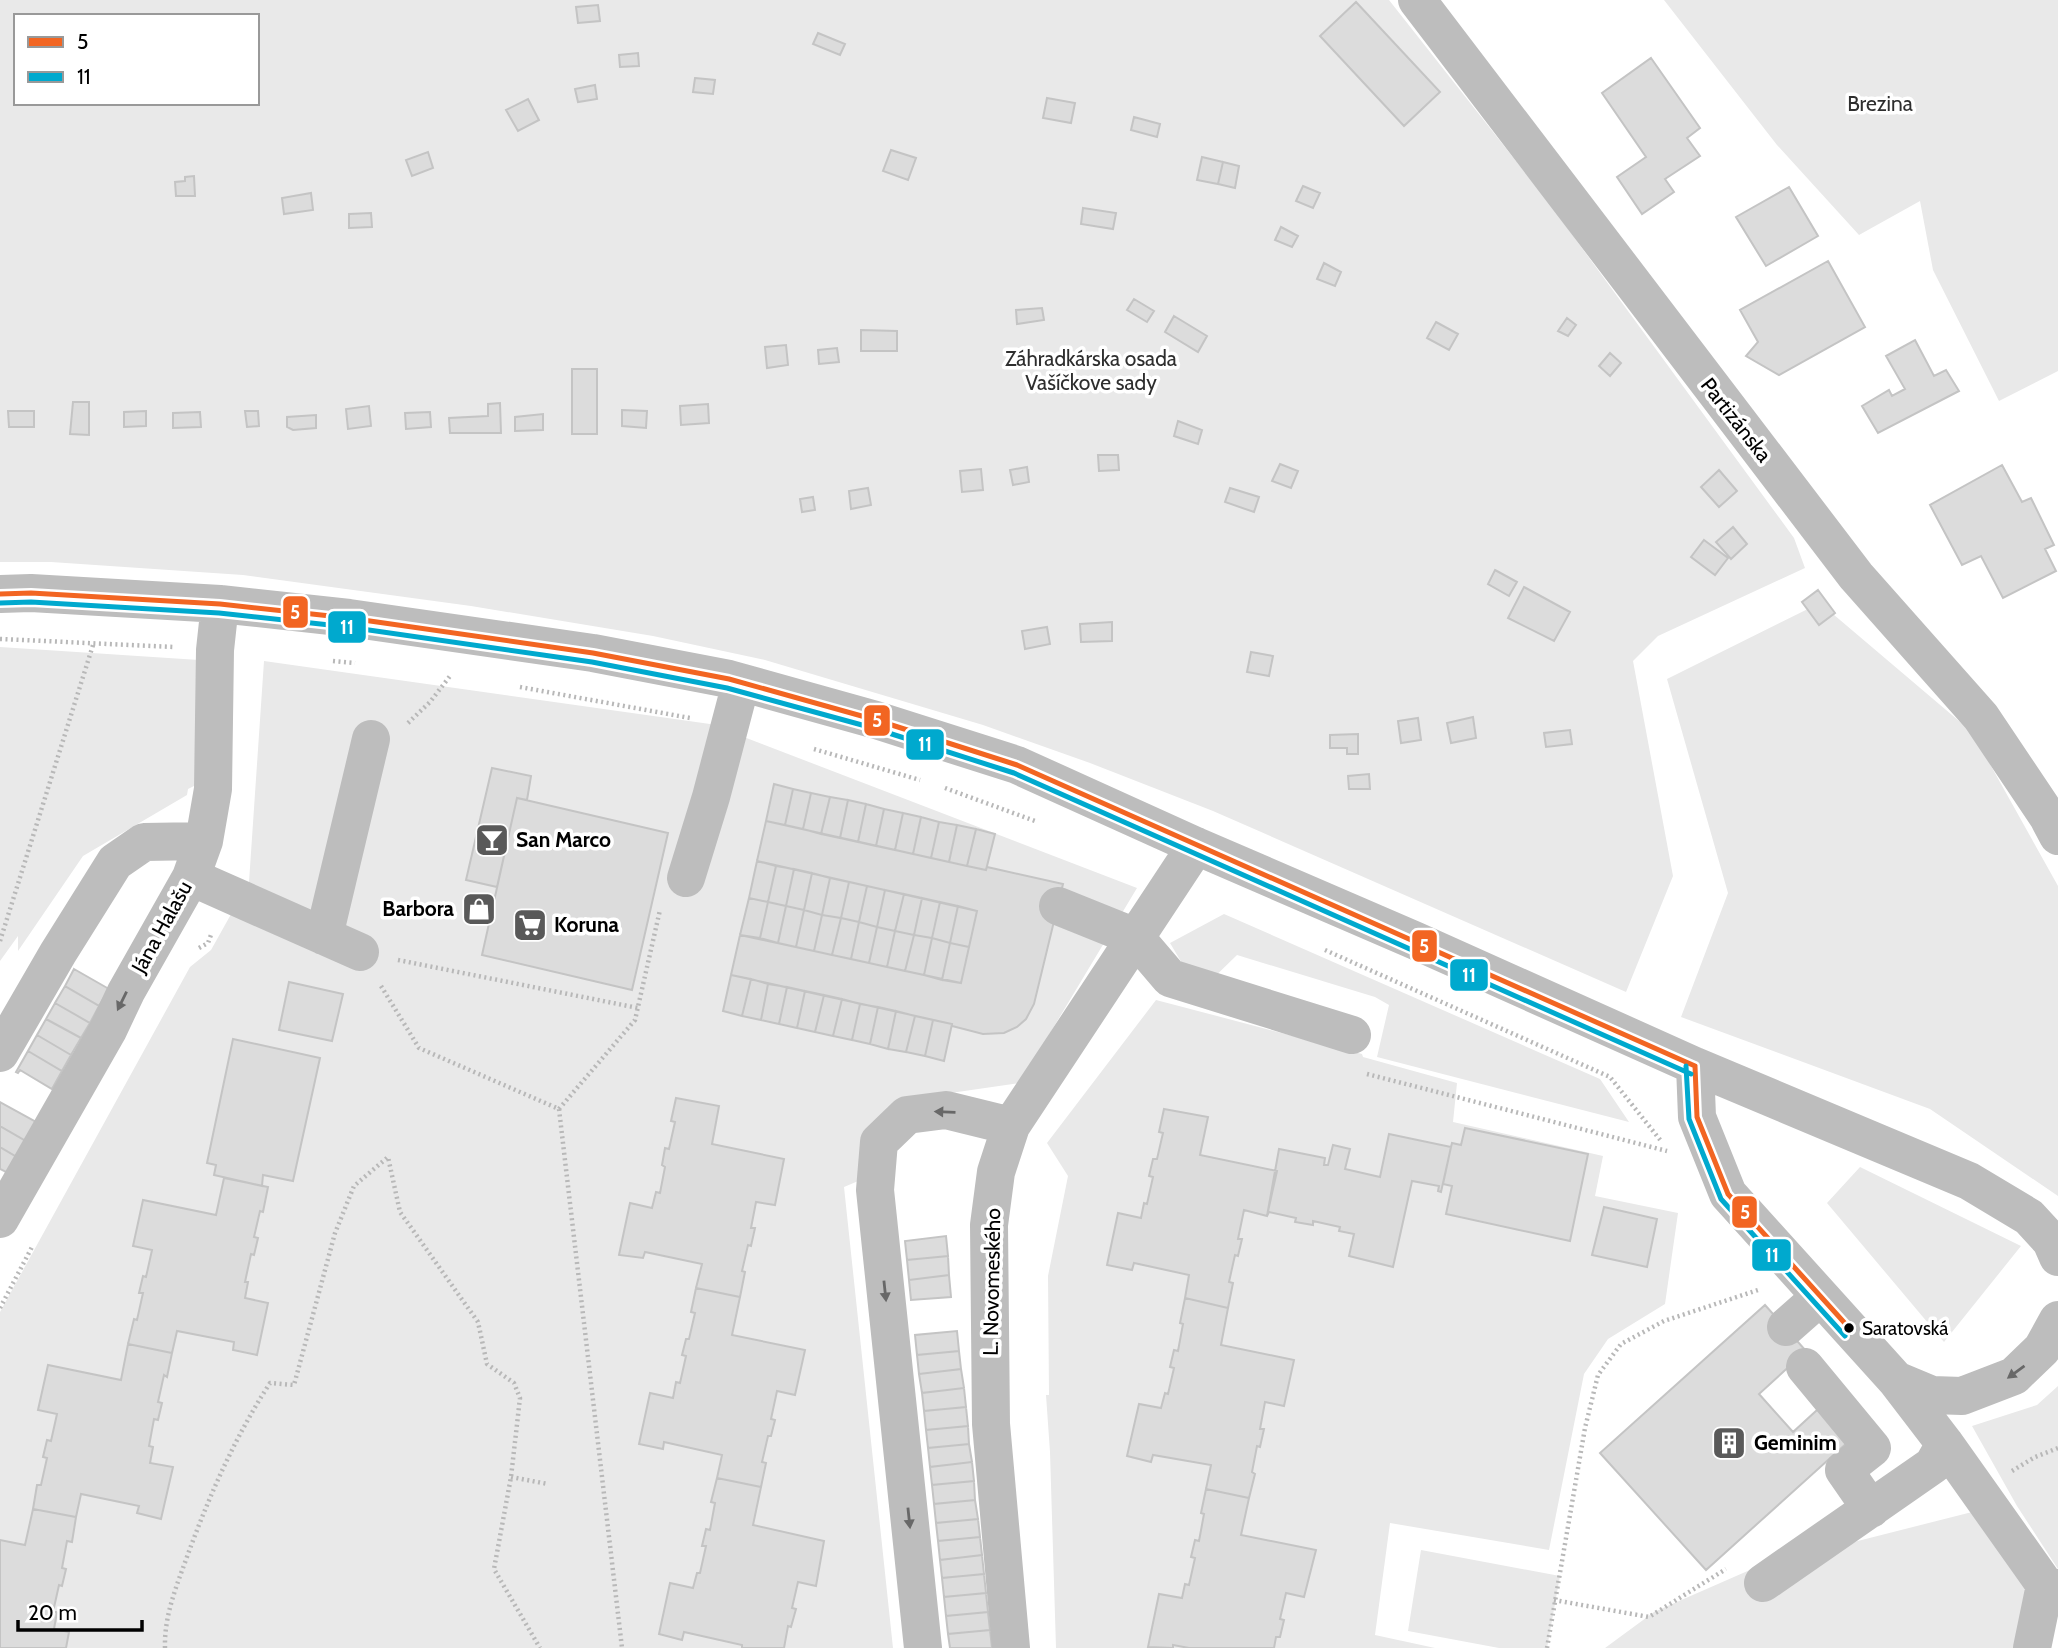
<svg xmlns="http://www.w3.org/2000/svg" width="2058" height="1648" viewBox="0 0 2058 1648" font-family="Cabin,sans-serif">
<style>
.green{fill:#e9e9e9;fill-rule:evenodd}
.building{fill:#dcdcdc;stroke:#c4c4c4;stroke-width:2}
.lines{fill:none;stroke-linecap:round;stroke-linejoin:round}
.path{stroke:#b8b8b8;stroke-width:4.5;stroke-dasharray:2 3.5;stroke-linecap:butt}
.minor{stroke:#bdbdbd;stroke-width:38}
.bus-1-casing{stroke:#fff;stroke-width:10}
.bus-2-casing{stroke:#fff;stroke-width:10}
.bus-1{stroke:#f26522;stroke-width:5}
.bus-2{stroke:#00a9ce;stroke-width:5}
.oneway{fill:#686868}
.bus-dot{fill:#000;stroke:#fff;stroke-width:2.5}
.labels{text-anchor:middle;stroke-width:7;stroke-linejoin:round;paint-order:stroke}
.bus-label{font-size:19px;fill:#000;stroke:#fff;text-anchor:start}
.park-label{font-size:21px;fill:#2e2e2e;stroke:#fff}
.street-label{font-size:21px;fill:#000;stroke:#fff}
.poi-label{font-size:21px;font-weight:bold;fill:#000;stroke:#fff;text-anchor:start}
.line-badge{stroke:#fff;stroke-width:2.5}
.badge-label{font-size:19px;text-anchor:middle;font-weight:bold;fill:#fff}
</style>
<rect width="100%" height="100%" fill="#fff"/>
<path class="green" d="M0,0H1389L1549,203L1794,538L1805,568L1658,636L1633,661L1673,876L1626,992L1213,811L1090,763L983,725L765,660L653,636L471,606L243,575L51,562H0ZM16,16H257V103H16Z
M1664,0H2058V371L1999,401L1933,270L1920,201L1859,235L1777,145Z
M1820,603L1972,732L2058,886V1196L1930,1109L1681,1017L1728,893L1667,679Z
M0,647L199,660L196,785L188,789L187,795L83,856L18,951V936L0,961Z
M264,661L710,724L1137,888L1020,1083L895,1101L863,1179L844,1187L893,1648H0V1312L190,967L211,950L249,882Z
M1224,914L1600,1079L1629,1122L1377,1057L1389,1005L1375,997L1237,955L1199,992L1170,943Z
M1156,1000L1362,1054L1363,1057L1457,1083L1453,1122L1603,1156L1595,1196L1678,1213L1665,1304L1608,1339L1584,1374L1549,1550L1390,1523L1375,1635L1435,1648H1056L1050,1452L1046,1395H1049L1048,1276L1068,1176L1047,1143Z
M1860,1167L2021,1246L1944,1342L1827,1203Z
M2058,1386V1569L2017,1506L1972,1426L2037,1405Z
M1980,1510L2036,1600L2025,1648H1605L1654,1612L1759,1566Z
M1421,1550L1560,1576L1547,1648H1499L1408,1631Z"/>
<path class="building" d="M1356,2L1440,92L1404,126L1320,36Z
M598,5L600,21L578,23L576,7Z
M818,33L845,44L840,55L813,44Z
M638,53L639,66L620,67L619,55Z
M1651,58L1700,128L1687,138L1700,156L1665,179L1674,192L1642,214L1617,177L1646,157L1602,93Z
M695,78L715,80L713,94L693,92Z
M595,85L597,99L578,102L575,89Z
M1047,98L1075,103L1071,123L1043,118Z
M528,99L539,120L518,131L506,110Z
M1134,117L1160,124L1157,137L1131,130Z
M891,150L916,158L908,180L883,171Z
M428,152L433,168L412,176L406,160Z
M1202,157L1223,162L1218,184L1197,180Z
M1223,162L1239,166L1235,188L1218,184Z
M194,176L195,196H176L175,182L185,181V177Z
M1303,186L1320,193L1313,208L1296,201Z
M1789,187L1818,236L1766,266L1736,217Z
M311,193L313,210L284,214L282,198Z
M1083,208L1116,213L1113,229L1081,224Z
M371,213L372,227L349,228V214Z
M1281,227L1298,236L1292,247L1275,240Z
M1828,261L1865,327L1779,375L1746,356L1758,342L1740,310Z
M1324,263L1341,272L1335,286L1317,279Z
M1134,299L1154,311L1147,322L1127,310Z
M1042,308L1044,320L1017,324L1016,310Z
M1174,316L1207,336L1198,352L1165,332Z
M1567,318L1576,325L1568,336L1558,331Z
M1436,322L1458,334L1449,350L1427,338Z
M861,330L897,331V351H861Z
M1915,340L1934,376L1946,370L1959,391L1878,433L1862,406L1889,390L1892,396L1905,389L1886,356Z
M786,345L788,365L767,368L765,347Z
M837,348L839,362L819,364L818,350Z
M1610,353L1621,363L1610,376L1599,366Z
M572,369H597V434H572Z
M73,402H89V435L70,434Z
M500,403L501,433H450L449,418L488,416V404Z
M708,404L709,423L681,425L680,406Z
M369,406L371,426L348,429L346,409Z
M622,410L647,411L646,428L622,426Z
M8,411H34V427H9Z
M146,411V426L124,427V412Z
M245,411H258L259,426L247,427Z
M200,412L201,427L173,428V413Z
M430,412L431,427L406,429L405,413Z
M543,414V430L515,431V417Z
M316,415V428L293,430L287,427V417Z
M1178,421L1202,430L1198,444L1174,436Z
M1098,455H1118L1119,470L1099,471Z
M1280,464L1298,471L1291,488L1272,481Z
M2002,465L2022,502L2031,498L2054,545L2045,549L2056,571L2003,598L1981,556L1962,565L1930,505Z
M1027,467L1029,482L1013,485L1010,470Z
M981,469L983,490L962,492L960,471Z
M1719,470L1737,491L1719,507L1701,487Z
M868,488L871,505L851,509L849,491Z
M1230,488L1259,497L1254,512L1225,502Z
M813,497L815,510L802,512L800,499Z
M1733,527L1747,544L1731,559L1716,542Z
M1704,540L1728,558L1715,575L1691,557Z
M1495,570L1517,582L1509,596L1488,584Z
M1524,587L1570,612L1554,641L1508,618Z
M1818,590L1835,613L1819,625L1802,602Z
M1112,622V641L1081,642L1080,624Z
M1047,627L1050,644L1025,649L1022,631Z
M1251,652L1273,656L1269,676L1247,672Z
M1473,717L1476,738L1451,743L1447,723Z
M1418,718L1421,740L1401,743L1398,721Z
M1570,730L1572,744L1546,747L1544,733Z
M1358,734V754H1347V748H1330V735Z
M492,768L531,776L527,800L517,798L497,887L466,880Z
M1369,774L1370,789H1349L1348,776Z
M774,784L793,789L785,825L766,821Z
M793,789L811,793L803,829L785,825Z
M811,793L830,797L821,834L803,829Z
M830,797L848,800L840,838L821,834Z
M517,798L668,833L632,990L482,955Z
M848,800L866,804L858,842L840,838Z
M866,804L884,809L876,846L858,842Z
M884,809L903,813L895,850L876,846Z
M903,813L921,817L913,854L895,850Z
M921,817L939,822L931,858L913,854Z
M766,821L967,866L986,870L987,867L1063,884L1034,1004L1026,1019L1017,1027L1004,1033L983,1034L952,1026V1024L731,975L740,935L961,983L977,911L757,861Z
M939,822L957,825L949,862L931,858Z
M957,825L976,829L967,866L949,862Z
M976,829L995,834L986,870L967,866Z
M757,861L776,866L768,902L749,898Z
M776,866L794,869L786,906L768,902Z
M794,869L812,873L804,910L786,906Z
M812,873L830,878L822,915L804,910Z
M830,878L849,882L841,918L822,915Z
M849,882L867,886L859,922L841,918Z
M867,886L885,890L877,927L859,922Z
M885,890L904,894L895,931L877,927Z
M904,894L922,898L914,935L895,931Z
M749,898L768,902L760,938L740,935Z
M922,898L940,902L932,938L914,935Z
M768,902L786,906L778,943L760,938Z
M940,902L958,906L950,943L932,938Z
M786,906L804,910L796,947L778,943Z
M958,906L977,911L969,947L950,943Z
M804,910L822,915L814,951L796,947Z
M822,915L841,918L832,955L814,951Z
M841,918L859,922L851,959L832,955Z
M859,922L877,927L869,963L851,959Z
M877,927L895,931L887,967L869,963Z
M895,931L914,935L905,971L887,967Z
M914,935L932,938L924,975L905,971Z
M932,938L950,943L942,980L924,975Z
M950,943L969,947L961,983L942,980Z
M74,969L109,989L99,1006L65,986Z
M731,975L751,979L742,1016L723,1011Z
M751,979L768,984L761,1020L742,1016Z
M289,982L343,994L332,1041L279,1030Z
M768,984L787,987L779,1024L761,1020Z
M65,986L99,1006L90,1023L55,1003Z
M787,987L805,991L797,1028L779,1024Z
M805,991L824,995L815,1032L797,1028Z
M824,995L842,999L833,1036L815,1032Z
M842,999L860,1004L852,1040L833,1036Z
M55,1003L90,1023L81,1038L46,1019Z
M860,1004L878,1007L870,1044L852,1040Z
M878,1007L896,1011L888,1049L870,1044Z
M896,1011L915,1016L906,1052L888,1049Z
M915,1016L933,1020L925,1056L906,1052Z
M46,1019L81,1038L71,1055L37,1035Z
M933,1020L952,1024L944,1061L925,1056Z
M37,1035L71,1055L62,1071L28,1051Z
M233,1039L320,1058L293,1181L263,1175L262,1186L214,1175L216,1165L207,1163Z
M28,1051L62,1071L52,1089L20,1070L18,1073L16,1072Z
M676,1098L719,1106L712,1144L784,1159L775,1205L756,1202L751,1228H755L751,1246L748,1245L742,1271L745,1272L740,1297L696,1288L702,1264L645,1252L643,1258L619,1255L630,1203L652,1208L656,1192L660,1193L665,1167L662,1165L665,1148L669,1149L675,1122L671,1121Z
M0,1102L36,1122L26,1141L0,1126Z
M1164,1109L1208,1117L1200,1155L1277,1171L1267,1216L1244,1210L1238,1239H1242L1238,1256L1235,1255L1229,1282L1233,1283L1228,1308L1185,1298L1189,1275L1134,1263L1132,1270L1107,1265L1118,1213L1141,1218L1144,1203L1147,1204L1153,1177L1149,1176L1153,1159H1157L1163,1133L1159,1132Z
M0,1126L26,1141L17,1157L0,1147Z
M1465,1128L1588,1154L1570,1241L1446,1214L1452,1186L1443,1184L1451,1147L1452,1143L1461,1145Z
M1389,1134L1451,1147L1441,1192L1438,1191L1439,1186L1412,1181L1393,1267L1349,1256L1354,1234L1339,1231L1340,1227L1313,1221V1225L1295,1222L1296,1218L1269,1212L1267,1216L1279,1149L1325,1158L1324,1165H1328L1333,1145L1350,1149L1345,1169L1380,1177Z
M0,1147L17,1157L8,1173L0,1169Z
M224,1178L268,1187L263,1212L260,1211L254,1237L258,1238L254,1255L251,1254L245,1282H248L245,1298L268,1303L257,1355L233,1350L234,1342L177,1331L172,1353L128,1344L134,1319L137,1320L143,1293H139L143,1276L146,1277L152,1250L133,1246L143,1200L216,1215Z
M1604,1207L1657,1219L1647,1267L1592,1255Z
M946,1236L948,1256L907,1260L905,1241Z
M948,1256L949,1275L909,1280L907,1260Z
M949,1275L951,1297L911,1300L909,1280Z
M696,1288L740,1297L732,1335L805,1350L795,1395L777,1391L771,1419L775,1420L771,1436H768L762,1462L766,1463L761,1487L717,1478L722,1455L664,1442L663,1449L639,1444L650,1393L673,1398L676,1382L680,1383L686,1356L682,1355L686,1339H689L695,1313L691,1312Z
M1185,1298L1228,1308L1221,1345L1294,1360L1284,1406L1265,1402L1260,1429H1264L1260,1447L1257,1446L1252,1472L1255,1474L1249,1498L1206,1489L1211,1465L1153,1455L1151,1462L1127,1456L1139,1404L1161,1408L1165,1393L1168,1394L1174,1368L1170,1367L1174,1350L1178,1351L1183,1324L1180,1323Z
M1765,1305L1806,1351L1759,1394L1793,1432L1828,1400L1858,1433L1706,1570L1600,1453Z
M957,1331L959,1351L917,1355L915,1335Z
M128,1344L172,1353L167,1377L164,1375L158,1402L162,1403L158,1420L154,1419L149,1446L153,1447L150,1463L173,1467L161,1519L137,1513L139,1506L81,1494L76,1517L33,1509L37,1485H41L47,1458L43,1457L47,1440L51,1441L57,1414L38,1410L48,1365L121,1380Z
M959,1351L961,1369L919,1374L917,1355Z
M961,1369L964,1388L922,1393L919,1374Z
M964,1388L966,1407L924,1411L922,1393Z
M966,1407L968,1426L926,1430L924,1411Z
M968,1426L969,1444L928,1448L926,1430Z
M969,1444L972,1462L930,1467L928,1448Z
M972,1462L974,1481L932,1485L930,1467Z
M717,1478L761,1487L753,1525L824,1541L816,1586L798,1582L792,1608L796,1609L791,1627L788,1626L784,1648H742V1645L684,1632L682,1640L659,1634L670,1583L693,1588L697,1573H700L706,1546H702L706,1529L710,1530L715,1503L711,1502Z
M974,1481L975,1500L934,1504L932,1485Z
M1206,1489L1249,1498L1241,1535L1316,1550L1304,1597L1286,1593L1280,1619L1284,1620L1280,1637H1276L1274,1648H1189L1173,1645V1648L1148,1647L1159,1594L1182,1598L1185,1584L1189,1585L1195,1558L1191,1557L1195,1540L1199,1541L1204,1514L1201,1513Z
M975,1500L978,1519L936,1523L934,1504Z
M33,1509L76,1517L72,1542L67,1541L62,1568L66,1569L62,1586L59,1585L53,1612H57L54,1629L69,1632L66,1648H0V1540L25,1545Z
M978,1519L980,1537L938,1541L936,1523Z
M980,1537L982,1555L940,1560L938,1541Z
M982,1555L984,1574L942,1578L940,1560Z
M984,1574L986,1593L944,1597L942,1578Z
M986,1593L988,1612L946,1616L944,1597Z
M988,1612L990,1630L948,1634L946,1616Z
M990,1630L992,1648H950L948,1634Z"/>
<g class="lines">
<path class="path" d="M0,639L174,647
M333,661L355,663
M520,687L690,718
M408,723L430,702L450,676
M814,749L920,780
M945,788L1035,821
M0,941L94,642
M199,948L208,943L212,932
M1325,950L1610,1077L1661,1141
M398,960L638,1008
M381,986L419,1048L559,1109L622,1648
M1367,1074L1667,1151
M559,1109L635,1020L660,910
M0,1308L32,1247
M2012,1471L2035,1457L2058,1448
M511,1477L548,1484
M1554,1600L1649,1617L1726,1569
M165,1648C164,1615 177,1585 188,1554C210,1494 235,1437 270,1383L294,1385L335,1233L354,1186L388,1157L400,1212L478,1322L487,1364L514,1383L520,1398L511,1477L494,1569L540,1648
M1547,1648L1585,1428L1598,1375L1621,1344L1664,1321L1758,1290"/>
<path class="minor" d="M1417,0L1856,576L1981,717L2048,817L2058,836
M0,594L31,593L220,604L349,618L593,653L729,679L876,720L1017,765L1196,846L1416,941L1695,1066L1969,1181L2029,1217L2051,1241L2058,1257
M191,877L360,952
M686,878L711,797L741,683
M1058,906L1135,937L1170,978L1352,1035
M324,936L371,739
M0,1053L58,953L115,862L144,842L204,841
M1695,1066L1697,1117L1728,1194L1896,1380L1932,1395L1962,1396L2014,1376L2042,1349L2058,1320
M0,1219L108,1030L126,992L191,877L204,841L213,789L215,650L220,604
M1786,1327L1820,1297
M1805,1367L1872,1448L1844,1470L1871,1509
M1896,1380L1945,1444L2045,1585L2058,1589
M1763,1583L1933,1465L1945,1444
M923,1648L875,1190L879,1142L907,1115L946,1110L1011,1126
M1011,1648L991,1424L989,1225L996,1172L1011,1126L1196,846
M2032,1648L2045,1585"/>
<g class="bus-1-casing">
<path id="bus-1" d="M0,594L31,593L220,604L349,618L593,653L729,679L876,720L1017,765L1695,1066
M1695,1066L1697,1117L1728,1194L1851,1330"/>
</g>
<g class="bus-2-casing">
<path id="bus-2" d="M0,603L31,602L219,613L348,627L592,662L727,688L873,728L1014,773L1691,1074
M1686,1066L1689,1119L1721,1199L1845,1336"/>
</g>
<use href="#bus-1" class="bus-1"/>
<use href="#bus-2" class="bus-2"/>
</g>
<defs><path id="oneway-solid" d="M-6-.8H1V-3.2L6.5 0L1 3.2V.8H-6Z" transform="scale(1.75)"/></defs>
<g class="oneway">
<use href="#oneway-solid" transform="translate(122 1001) rotate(116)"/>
<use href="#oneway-solid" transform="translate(945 1112) rotate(-178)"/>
<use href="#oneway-solid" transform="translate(885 1291) rotate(84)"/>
<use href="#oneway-solid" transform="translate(2016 1372) rotate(144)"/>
<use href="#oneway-solid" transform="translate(909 1518) rotate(84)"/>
</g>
<defs>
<g id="bar-square" transform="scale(1.75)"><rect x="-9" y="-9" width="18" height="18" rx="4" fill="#595959" stroke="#fff"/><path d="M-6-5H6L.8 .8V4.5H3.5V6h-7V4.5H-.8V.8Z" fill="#fff"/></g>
<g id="shop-square" transform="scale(1.75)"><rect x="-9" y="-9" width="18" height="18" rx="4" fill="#595959" stroke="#fff"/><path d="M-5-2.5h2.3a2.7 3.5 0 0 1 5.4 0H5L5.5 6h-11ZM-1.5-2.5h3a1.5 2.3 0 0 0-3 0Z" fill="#fff"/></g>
<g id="supermarket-square" transform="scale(1.75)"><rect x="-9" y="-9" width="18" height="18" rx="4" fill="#595959" stroke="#fff"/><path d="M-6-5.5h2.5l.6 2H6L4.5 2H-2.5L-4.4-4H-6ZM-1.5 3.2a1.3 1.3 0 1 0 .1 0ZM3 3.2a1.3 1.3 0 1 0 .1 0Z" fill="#fff"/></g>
<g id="building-square" transform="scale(1.75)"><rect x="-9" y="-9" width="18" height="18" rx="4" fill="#595959" stroke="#fff"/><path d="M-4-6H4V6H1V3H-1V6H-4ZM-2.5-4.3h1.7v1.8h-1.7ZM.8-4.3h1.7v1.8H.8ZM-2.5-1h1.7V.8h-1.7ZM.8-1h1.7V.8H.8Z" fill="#fff"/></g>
</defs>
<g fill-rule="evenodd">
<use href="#bar-square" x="492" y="840"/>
<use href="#shop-square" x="479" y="909"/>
<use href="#supermarket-square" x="530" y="925"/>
<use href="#building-square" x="1729" y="1443"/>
</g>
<circle class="bus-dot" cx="1849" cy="1328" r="6"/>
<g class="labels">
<g class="bus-label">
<text x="1862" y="1335">Saratovská</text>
</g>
<g class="park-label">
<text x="1880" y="111">Brezina</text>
<text x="1091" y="366">Záhradkárska osada<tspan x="1091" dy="24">Vašíčkove sady</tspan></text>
</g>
<g class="street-label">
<text transform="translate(1736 420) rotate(52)" y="7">Partizánska</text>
<text transform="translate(162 927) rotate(-61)" y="7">Jána Halašu</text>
<text transform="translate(992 1282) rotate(-89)" y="7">L. Novomeského</text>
</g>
<g class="poi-label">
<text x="516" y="847">San Marco</text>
<text x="454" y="916" text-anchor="end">Barbora</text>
<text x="554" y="932">Koruna</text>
<text x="1754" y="1450">Geminim</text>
</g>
</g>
<g class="line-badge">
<rect x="282" y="595" width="27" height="34" rx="7" fill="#f26522"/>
<rect x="327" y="610" width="40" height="34" rx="7" fill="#00a9ce"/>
<rect x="863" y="704" width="28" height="33" rx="7" fill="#f26522"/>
<rect x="905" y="728" width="40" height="33" rx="7" fill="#00a9ce"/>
<rect x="1411" y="929" width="27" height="34" rx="7" fill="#f26522"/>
<rect x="1449" y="958" width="40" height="34" rx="7" fill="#00a9ce"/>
<rect x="1731" y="1195" width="27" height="34" rx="7" fill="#f26522"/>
<rect x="1751" y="1238" width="41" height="34" rx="7" fill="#00a9ce"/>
</g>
<g class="badge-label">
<text x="295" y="619">5</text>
<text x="347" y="634">11</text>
<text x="877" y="727">5</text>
<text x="925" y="751">11</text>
<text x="1424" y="953">5</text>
<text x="1469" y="982">11</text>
<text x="1745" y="1219">5</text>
<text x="1772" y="1262">11</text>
</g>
<rect x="14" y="14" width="245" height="91" fill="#ffffff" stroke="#999999" stroke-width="2"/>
<rect x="28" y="37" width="35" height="10" fill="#f26522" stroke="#999999" stroke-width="2"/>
<text x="77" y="49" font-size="21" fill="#000000">5</text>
<rect x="28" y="72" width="35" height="10" fill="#00a9ce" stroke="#999999" stroke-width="2"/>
<text x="77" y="84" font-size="21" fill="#000000">11</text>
<path d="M18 1620v10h124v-10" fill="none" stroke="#000000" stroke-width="3.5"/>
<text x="28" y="1620" font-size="21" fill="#000000" stroke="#ffffff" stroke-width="5" paint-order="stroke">20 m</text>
</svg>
